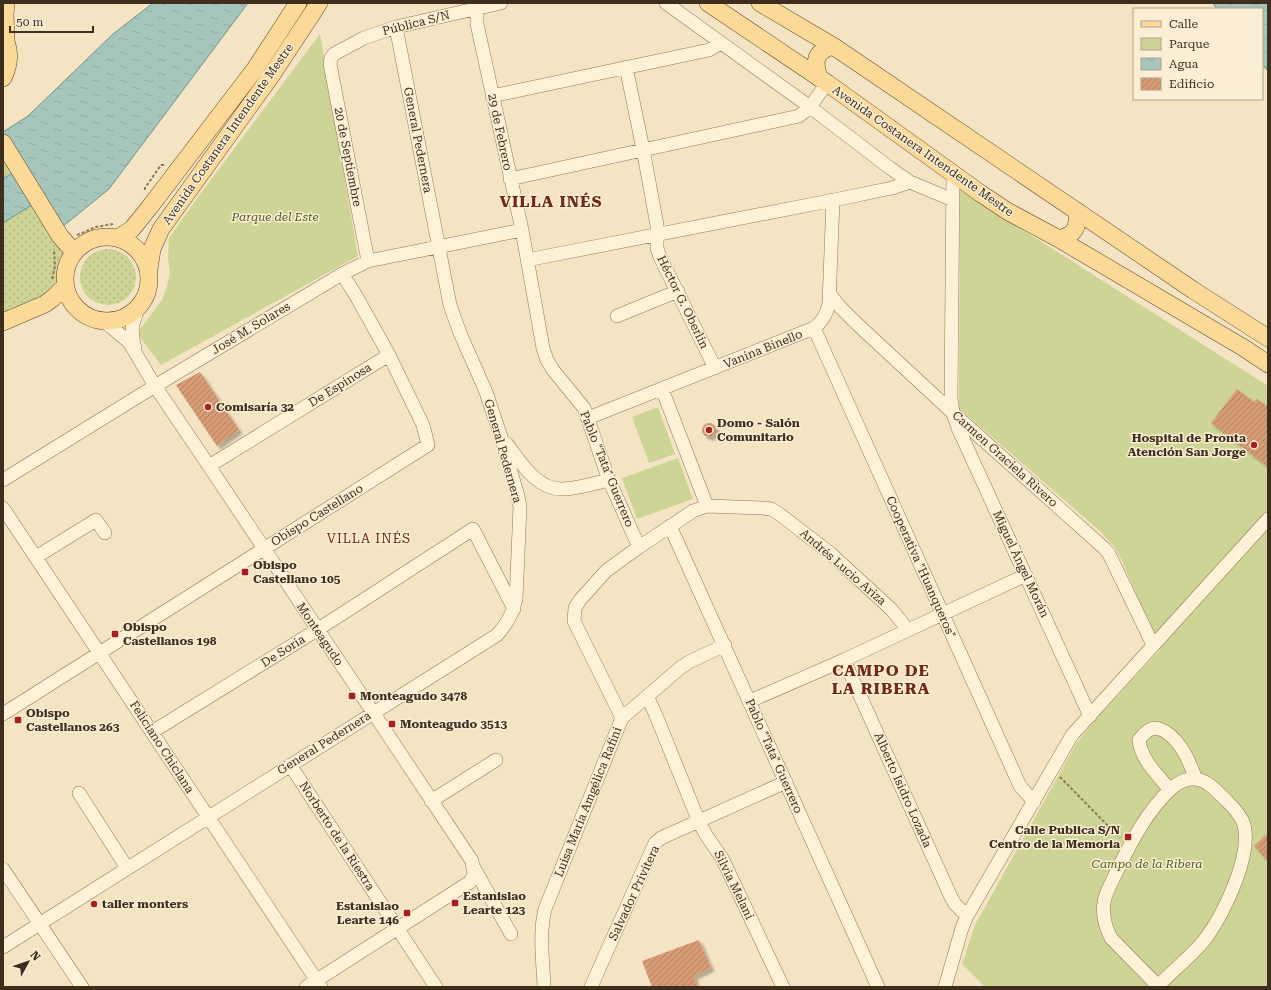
<svg xmlns="http://www.w3.org/2000/svg" width="1271" height="990" viewBox="0 0 1271 990" font-family="'Roboto Serif',serif">
<style>
.grass{fill:url(#grass-dots)}
.park{fill:#cdd495}
.water{fill:url(#water-ripples);stroke:#6b968a}
.building{fill:url(#building-hatch);filter:url(#shadow)}
.lines{fill:none;stroke-linecap:round;stroke-linejoin:round}
.minor-casing{stroke:#917557;stroke-width:14}
.major-casing{stroke:#5e422b;stroke-width:18}
.path{stroke:#917557;stroke-width:2;stroke-dasharray:3 2;stroke-linecap:butt}
.minor{stroke:#fdf1d8;stroke-width:13}
.major{stroke:#fbda97;stroke-width:17}
.poi-dot{fill:#a81f22;stroke:#faeed4;stroke-width:1.5}
.labels{text-anchor:middle;stroke-width:3;stroke-linejoin:round;paint-order:stroke}
.street-label{font-size:12px;fill:#3f2d1d;stroke:#faeed4}
.park-label{font-size:12px;font-style:italic;fill:#505e21;stroke:#faeed4}
.poi-label{font-size:12px;font-weight:bold;fill:#3f2d1d;stroke:#faeed4;text-anchor:start}
.neighbourhood-label{font-size:13px;letter-spacing:1px;fill:#712816;stroke:#faeed4}
.district-label{font-size:16px;font-weight:bold;letter-spacing:1px;fill:#712816;stroke:#faeed4}
</style>
<defs>
<pattern id="grass-dots" width="8" height="8" patternUnits="userSpaceOnUse"><rect width="8" height="8" fill="#cdd495"/><path d="M2 2h.1M6 6h.1" fill="none" stroke="#b1b680" stroke-width="1.8" stroke-linecap="round"/></pattern>
<pattern id="water-ripples" width="26" height="14" patternUnits="userSpaceOnUse"><rect width="26" height="14" fill="#a6c6bc"/><path d="M2 4q2-2 4 0t4 0M15 11q2-2 4 0t4 0" fill="none" stroke="#90aaa1"/></pattern>
<pattern id="building-hatch" width="6" height="6" patternUnits="userSpaceOnUse"><rect width="6" height="6" fill="#d79b74"/><path d="M-1 1l2-2M0 6l6-6M5 7l2-2" fill="none" stroke="#b07f5f"/></pattern>
<filter id="shadow"><feDropShadow dx="3.5" dy="3.5" stdDeviation="1" flood-color="#0004"/></filter>
</defs>
<rect width="100%" height="100%" fill="#f4e4c3"/>
<path class="grass" d="M3,143L74,252L65,271V286L3,322V223L32,205L12,173L3,179Z
M80 277a28 28 0 1 1 56 0a28 28 0 1 1-56 0Z"/>
<path class="park" d="M320,34L358,256L161,365L137,333L162,300L167,286L170,273L168,258L169,238L201,193Z
M960,190L1268,386V987H985L962,964L975,925L1076,744L1094,721L1160,650L1122,561L1115,548L1102,533L959,408Z
M658,407L675,454L649,463L632,417Z
M678,458L693,499L637,519L622,478Z"/>
<path class="water" d="M153,3H248L109,189L51,236L32,205L3,223V179L12,173L3,158V132L28,116L113,34Z
M1213,3H1268V71L1262,65V9H1217Z"/>
<path class="building" d="M200,372L239,430L217,446L176,385Z
M1237,389L1254,402L1257,399L1268,407V467L1211,423Z
M702 430a7 7 0 1 1 14 0a7 7 0 1 1-14 0Z
M1268,833V862L1254,846Z
M699,940L711,968L694,976L697,987H652L642,961Z"/>
<g class="lines">
<g class="minor-casing">
<path id="minor" d="M477,3V24L522,230L543,348L547,360L553,370L584,408L609,480L639,547
M666,3L810,107L890,168L910,182L953,200
M626,67L643,149L657,225V248L660,257L715,368
M492,96L709,50L721,43
M953,173L951,398L953,413L958,428L1090,716
M510,179L799,116L810,107L827,83
M527,260L839,199L892,188L910,182
M368,261L330,64L331,58L334,54L364,38L396,27L501,3
M829,293L840,307L856,323L953,413L1104,548L1109,554L1153,645
M617,316L678,291
M103,321L111,327L129,342L155,386L209,466L472,861L474,875L470,882L306,987
M814,328L1020,786L1034,802
M135,348C130,330 132,324 139,307
M662,389L707,506
M588,418L814,328C823,321 827,314 829,303L833,200
M507,444C521,463 537,490 563,489C576,489 596,483 609,480
M209,466L389,355
M3,480L155,386L342,274L368,261L522,230
M3,508L321,987
M670,526L878,987
M36,557L96,520L105,533
M844,660L951,897L955,904L967,916
M647,696L655,713L699,822L706,835L722,858L783,987
M750,701L844,660L1026,575
M3,714L428,445L423,425L389,355L355,294L342,274
M622,718L574,621L575,608L580,600L606,571L639,547L693,511L707,506L762,508L771,509L778,513L830,553L892,610L908,630
M152,732L317,630L473,529L514,609
M290,765L436,987
M1170,790C1158,775 1141,760 1139,740C1142,736 1146,731 1151,729C1156,727 1161,729 1166,732C1182,743 1189,761 1196,779
M79,793L127,868
M431,801L496,760
M474,868L511,934
M3,869L82,987
M3,947L497,635C507,624 513,614 516,599L520,507L518,496L501,437L486,392L460,333L450,305L396,27
M544,987C543,962 539,933 545,909L622,718L680,668L689,662L725,645
M591,987L655,843L661,838L786,782
M945,987L962,928L967,916L1072,735L1268,519
M1157,987C1173,970 1192,956 1206,938C1224,913 1252,856 1244,825C1242,817 1233,807 1227,801C1217,792 1207,778 1192,779C1185,779 1178,783 1173,787C1147,810 1130,844 1115,875C1111,884 1105,893 1104,903C1102,915 1106,928 1111,938L1158,986"/>
</g>
<g class="major-casing">
<path id="major" d="M6,3L5,14L6,41
M708,3L827,83L980,193L1007,211L1059,239L1244,348L1268,364
M760,3L833,46L1193,290L1268,338
M3,35C11,50 10,64 3,78
M819,78C814,61 814,52 833,46
M3,143L60,236L74,252
M65 279a42 42 0 1 1 84 0a42 42 0 1 1-84 0Z
M118,238L132,229L149,208L255,69L298,3
M1059,239C1076,234 1078,228 1077,211
M149,270L152,249L161,229L271,76L319,3
M3,322L45,304L53,298L65,286"/>
</g>
<path class="path" d="M145,190V188L161,165H165
M77,235L96,227L113,224
M52,279L55,266L54,249
M1060,777L1120,838"/>
<use href="#minor" class="minor"/>
<use href="#major" class="major"/>
</g>
<g class="poi-dot">
<circle cx="208" cy="407" r="4"/>
<circle cx="709" cy="430" r="4"/>
<circle cx="1254" cy="445" r="4"/>
<rect x="241" y="568" width="8" height="8" rx="2"/>
<rect x="111" y="630" width="8" height="8" rx="2"/>
<rect x="348" y="692" width="8" height="8" rx="2"/>
<rect x="14" y="716" width="8" height="8" rx="2"/>
<rect x="388" y="720" width="8" height="8" rx="2"/>
<rect x="1124" y="833" width="8" height="8" rx="2"/>
<rect x="451" y="899" width="8" height="8" rx="2"/>
<circle cx="94" cy="904" r="4"/>
<rect x="403" y="909" width="8" height="8" rx="2"/>
</g>
<g class="labels">
<g class="street-label">
<text transform="translate(416 23) rotate(-14)" y="4">Pública S/N</text>
<text transform="translate(500 132) rotate(78)" y="4">29 de Febrero</text>
<text transform="translate(228 134) rotate(-55)" y="4">Avenida Costanera Intendente Mestre</text>
<text transform="translate(418 140) rotate(79)" y="4">General Pedernera</text>
<text transform="translate(923 151) rotate(35)" y="4">Avenida Costanera Intendente Mestre</text>
<text transform="translate(348 157) rotate(79)" y="4">20 de Septiembre</text>
<text transform="translate(683 302) rotate(64)" y="4">Héctor G. Oberlin</text>
<text transform="translate(251 328) rotate(-31)" y="4">José M. Solares</text>
<text transform="translate(763 349) rotate(-22)" y="4">Vanina Binello</text>
<text transform="translate(340 385) rotate(-32)" y="4">De Espinosa</text>
<text transform="translate(503 451) rotate(74)" y="4">General Pedernera</text>
<text transform="translate(1005 459) rotate(42)" y="4">Carmen Graciela Rivero</text>
<text transform="translate(607 469) rotate(68)" y="4">Pablo "Tata" Guerrero</text>
<text transform="translate(317 515) rotate(-32)" y="4">Obispo Castellano</text>
<text transform="translate(1021 564) rotate(65)" y="4">Miguel Ángel Morán</text>
<text transform="translate(843 567) rotate(41)" y="4">Andrés Lucio Ariza</text>
<text transform="translate(921 567) rotate(66)" y="4">Cooperativa "Huanqueros"</text>
<text transform="translate(320 634) rotate(56)" y="4">Monteagudo</text>
<text transform="translate(283 651) rotate(-32)" y="4">De Soria</text>
<text transform="translate(324 743) rotate(-32)" y="4">General Pedernera</text>
<text transform="translate(162 747) rotate(57)" y="4">Feliciano Chiclana</text>
<text transform="translate(774 756) rotate(66)" y="4">Pablo "Tata" Guerrero</text>
<text transform="translate(903 790) rotate(66)" y="4">Alberto Isidro Lozada</text>
<text transform="translate(588 802) rotate(-68)" y="4">Luisa María Amgélica Rafini</text>
<text transform="translate(337 836) rotate(57)" y="4">Norberto de la Riestra</text>
<text transform="translate(734 885) rotate(64)" y="4">Silvia Melani</text>
<text transform="translate(634 893) rotate(-65)" y="4">Salvador Privitera</text>
</g>
<g class="park-label">
<text x="275" y="221">Parque del Este</text>
<text x="1147" y="868">Campo de la Ribera</text>
</g>
<g class="poi-label">
<text x="216" y="411">Comisaría 32</text>
<text x="717" y="427">Domo - Salón<tspan x="717" dy="14">Comunitario</tspan></text>
<text x="1246" y="442" text-anchor="end">Hospital de Pronta<tspan x="1246" dy="14">Atención San Jorge</tspan></text>
<text x="253" y="569">Obispo<tspan x="253" dy="14">Castellano 105</tspan></text>
<text x="123" y="631">Obispo<tspan x="123" dy="14">Castellanos 198</tspan></text>
<text x="360" y="700">Monteagudo 3478</text>
<text x="26" y="717">Obispo<tspan x="26" dy="14">Castellanos 263</tspan></text>
<text x="400" y="728">Monteagudo 3513</text>
<text x="1120" y="834" text-anchor="end">Calle Publica S/N<tspan x="1120" dy="14">Centro de la Memoria</tspan></text>
<text x="463" y="900">Estanislao<tspan x="463" dy="14">Learte 123</tspan></text>
<text x="102" y="908">taller monters</text>
<text x="399" y="910" text-anchor="end">Estanislao<tspan x="399" dy="14">Learte 146</tspan></text>
</g>
<g class="neighbourhood-label">
<text x="369" y="543">VILLA INÉS</text>
</g>
<g class="district-label">
<text x="551" y="207">VILLA INÉS</text>
<text x="881" y="676">CAMPO DE<tspan x="881" dy="18">LA RIBERA</tspan></text>
</g>
</g>
<rect width="1271" height="990" fill="none" stroke="#3f2d1d" stroke-width="8"/>
<rect x="1133" y="8" width="130" height="92" fill="#faeed4" stroke="#afa18b"/>
<rect x="1141" y="21" width="20" height="6" fill="#fbda97" stroke="#afa18b"/>
<text x="1169" y="28" font-size="12" fill="#3f2d1d">Calle</text>
<rect x="1141" y="38" width="20" height="12" fill="#cdd495" stroke="#afa18b"/>
<text x="1169" y="48" font-size="12" fill="#3f2d1d">Parque</text>
<rect x="1141" y="58" width="20" height="12" fill="url(#water-ripples)" stroke="#afa18b"/>
<text x="1169" y="68" font-size="12" fill="#3f2d1d">Agua</text>
<rect x="1141" y="78" width="20" height="12" fill="url(#building-hatch)" stroke="#afa18b"/>
<text x="1169" y="88" font-size="12" fill="#3f2d1d">Edificio</text>
<g transform="translate(28 962) rotate(50)" stroke="#faeed4" stroke-width="3" paint-order="stroke">
<path d="M0-3L7 15L0 10L-7 15Z" fill="#3f2d1d"/>
<text y="-6" font-size="11" font-weight="bold" text-anchor="middle" fill="#3f2d1d">N</text>
</g>
<path d="M10 26v6h83v-6" fill="none" stroke="#3f2d1d" stroke-width="2"/>
<text x="16" y="26" font-size="12" fill="#3f2d1d" stroke="#faeed4" stroke-width="3" paint-order="stroke">50 m</text>
</svg>
